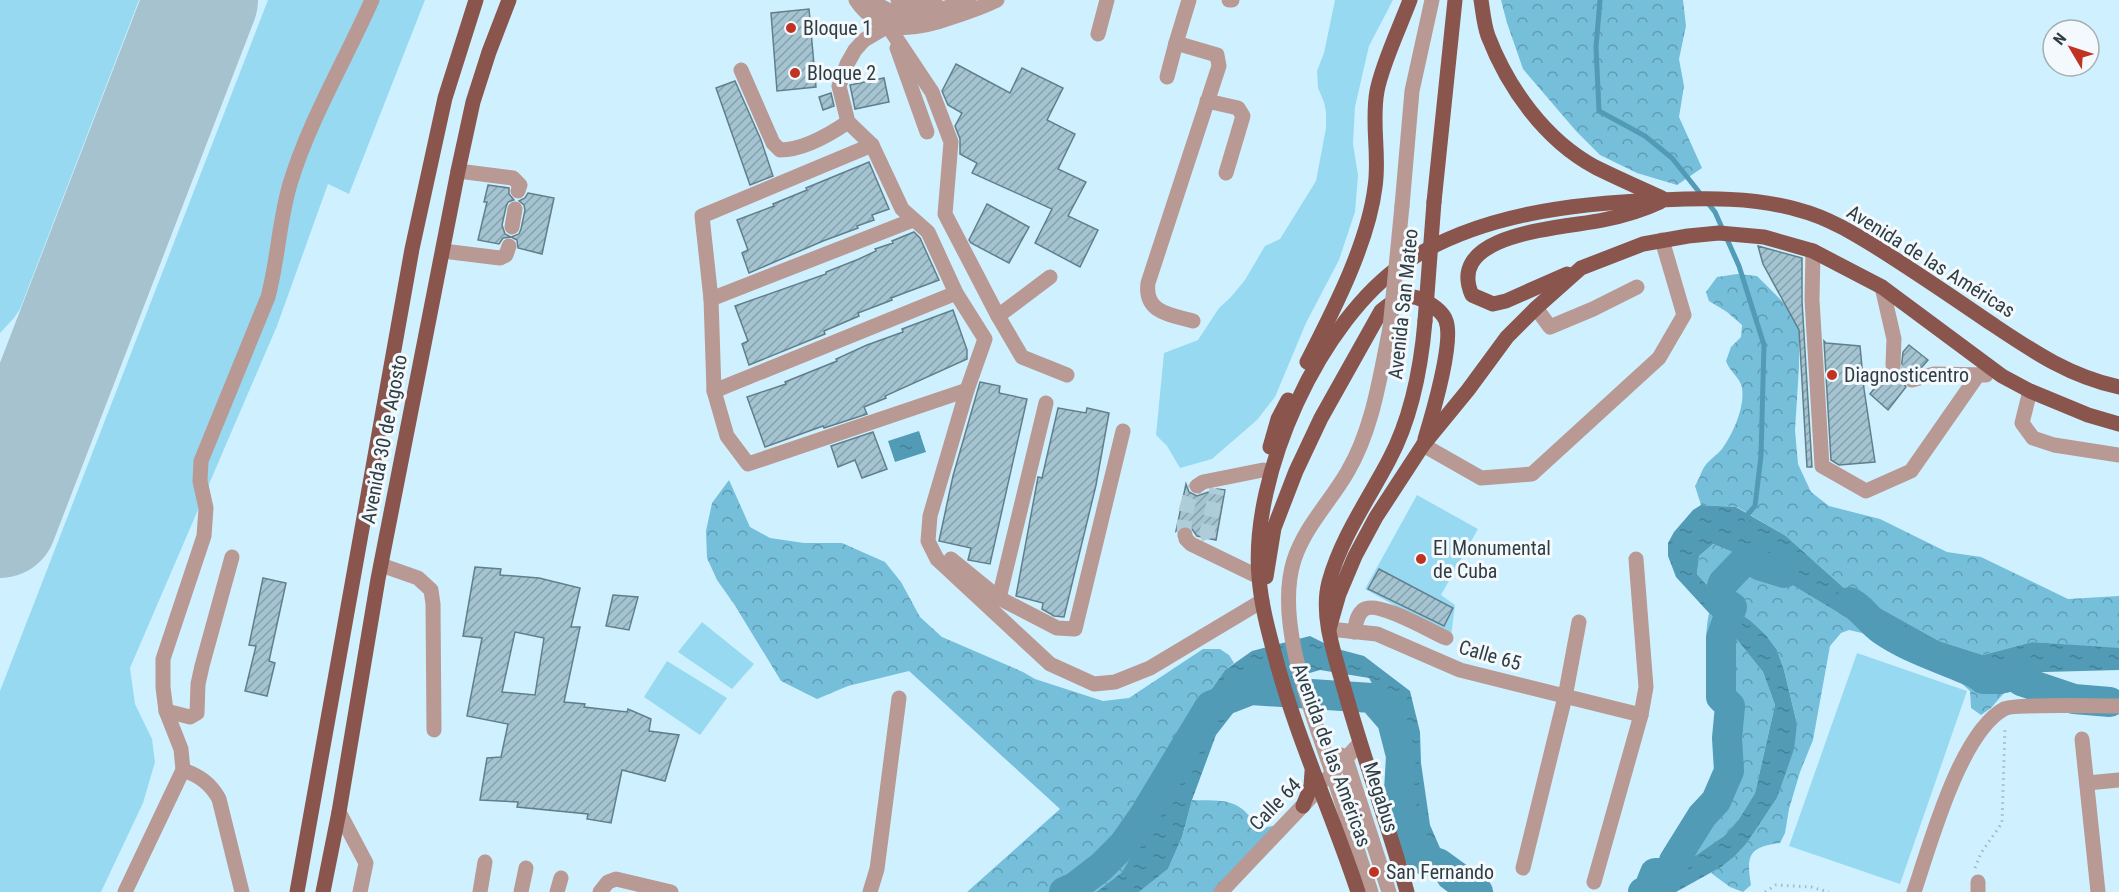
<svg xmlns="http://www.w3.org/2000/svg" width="2119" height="892" font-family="'Roboto Condensed',sans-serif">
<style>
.grass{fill:#98d9f2}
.forest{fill:url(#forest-crowns)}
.water{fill:url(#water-ripples)}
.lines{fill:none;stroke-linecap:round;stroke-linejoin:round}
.stream{stroke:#519bb6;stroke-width:5}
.river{stroke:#519bb6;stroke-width:30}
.taxiway{stroke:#a6c2ce;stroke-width:46}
.runway{stroke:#a6c2ce;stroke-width:114}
.building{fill:url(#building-hatch);stroke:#617f8b;stroke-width:1.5;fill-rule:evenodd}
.minor-tunnel{stroke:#afcdd9;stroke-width:15;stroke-dasharray:15 8;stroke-linecap:butt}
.path{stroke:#9ebac5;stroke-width:3;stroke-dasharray:1.5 4.5;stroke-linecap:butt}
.minor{stroke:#b89993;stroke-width:15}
.major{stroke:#89554c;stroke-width:15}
.minor-bridge{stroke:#b89993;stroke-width:15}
.major-bridge{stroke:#89554c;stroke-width:15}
.poi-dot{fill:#c03322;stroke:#f3f9fc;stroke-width:2}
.labels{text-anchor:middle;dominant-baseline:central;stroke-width:6;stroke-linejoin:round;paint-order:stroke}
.poi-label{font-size:20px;fill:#303d42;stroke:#f3f9fc;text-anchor:start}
.street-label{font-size:20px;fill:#303d42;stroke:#f3f9fc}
</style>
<defs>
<pattern id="forest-crowns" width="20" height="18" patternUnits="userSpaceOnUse" patternTransform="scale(1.5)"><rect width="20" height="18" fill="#75bfdb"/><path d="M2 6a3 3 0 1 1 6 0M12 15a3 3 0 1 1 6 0" fill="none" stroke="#609cb3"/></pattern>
<pattern id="water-ripples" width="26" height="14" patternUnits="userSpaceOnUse" patternTransform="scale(1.5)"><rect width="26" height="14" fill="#519bb6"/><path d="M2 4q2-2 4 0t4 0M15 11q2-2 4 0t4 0" fill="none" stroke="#448096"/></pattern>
<pattern id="building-hatch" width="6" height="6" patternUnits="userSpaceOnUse" patternTransform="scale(1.5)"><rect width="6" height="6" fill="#a4c4d2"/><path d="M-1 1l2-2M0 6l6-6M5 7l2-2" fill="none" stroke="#86a0ac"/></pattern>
</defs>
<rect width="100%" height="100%" fill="#cff1ff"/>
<g class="grass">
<polygon points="0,0 139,0 20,309 14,318 0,333"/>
<polygon points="268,0 425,0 349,194 328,184 277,326 130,668 135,704 152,739 155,762 143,803 101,892 0,892 0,691"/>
<polygon points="1335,0 1393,0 1369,46 1355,107 1353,144 1358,175 1355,212 1339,260 1306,323 1275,397 1257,420 1212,459 1180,468 1167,446 1156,435 1164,353 1198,340 1219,308 1230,298 1245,280 1265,246 1280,239 1316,181 1326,128 1326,112 1324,102 1318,88 1317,71 1324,53"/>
<polygon points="1417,495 1478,529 1441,595 1455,605 1451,637 1365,589"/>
<polygon points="702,622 754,664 732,689 678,652"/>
<polygon points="1857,653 1967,691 1900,884 1789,846"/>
<polygon points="667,661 727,698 700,735 644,697"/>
</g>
<g class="forest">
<polygon points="1501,0 1683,0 1686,26 1679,59 1684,86 1679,117 1702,168 1677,185 1637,173 1600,155 1576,131 1523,69 1507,23"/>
<path d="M1737,274L1757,276L1785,304L1799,330V367L1795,430L1798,464L1811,492L1829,506L1880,519L1947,552L1981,557L2068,599L2119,596V649L2032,642L1983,655L1939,641L1844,588L1786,536L1737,507L1701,505L1695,486C1698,481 1700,475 1703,469C1707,461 1716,456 1722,449C1733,434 1745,407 1742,388C1740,377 1729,371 1726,361L1731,347L1741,337L1742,325L1727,312L1709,301L1706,292L1717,277Z"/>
<polygon points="729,480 750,527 770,538 804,543 842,543 885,562 901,582 920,617 942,637 1023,672 1035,679 1103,701 1129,698 1203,649 1220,649 1229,655 1234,663 1225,670 1188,723 1177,760 1156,816 1121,873 1096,892 967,892 1060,809 909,671 848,686 817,699 781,681 734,604 717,580 707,558 706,531 712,503"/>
<path d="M1713,544L1747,558L1847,618L1880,629L1923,652L1979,675L2000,679L2021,674L2026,681L2024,690L2004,693L1991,708L1981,715L1971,708L1970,691L1949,672L1862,633L1849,630L1841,633L1830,646L1813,740L1800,772L1789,809L1785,833L1780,843C1749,847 1746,855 1751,885L1743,892L1730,887L1711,873L1735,856L1747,843L1777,798L1797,724L1784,670L1777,650L1766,635L1751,621L1718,598L1697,574L1699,556Z"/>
<path d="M1709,613L1738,641L1763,672L1775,705L1755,793L1739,819L1724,836L1653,886L1651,883L1658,864L1669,852L1692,833L1702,816L1720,814C1739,786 1748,750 1735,717C1731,708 1724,702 1720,694C1707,668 1703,641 1709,613Z"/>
<path d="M1192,800C1227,801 1238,797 1259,829L1286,823L1221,892H1139L1168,869L1182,837Z"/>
</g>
<g class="water">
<polygon points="919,431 926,452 895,462 888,441"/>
<polygon points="1701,505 1736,507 1786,536 1844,588 1939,641 1983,655 2032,642 2119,648 2119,670 2045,672 2021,674 2000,679 1979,675 1923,652 1880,629 1847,618 1747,558 1713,544 1699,556 1697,574 1718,598 1751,621 1766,635 1777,650 1784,670 1797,724 1794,749 1777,798 1747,843 1735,856 1721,867 1676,892 1643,892 1724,836 1739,819 1755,793 1775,705 1763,672 1738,641 1709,613 1676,577 1668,556 1668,543 1674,532 1693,510"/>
<polygon points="1310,636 1334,648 1364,656 1410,691 1420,732 1421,763 1430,825 1447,864 1461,879 1494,892 1448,892 1440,886 1415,846 1399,791 1401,756 1392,721 1369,678 1320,670 1251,690 1216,735 1192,800 1182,837 1168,869 1139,892 1096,892 1121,873 1156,816 1177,760 1188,723 1225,670 1252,651"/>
</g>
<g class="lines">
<polyline class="stream" points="1600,0 1596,47 1599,111 1645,136 1672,158 1715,212 1739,266 1764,345 1761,456 1755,506 1748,514 1747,521"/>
<g class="river">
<path d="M1850,602C1863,609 1870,622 1882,630C1905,646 1932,655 1958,666C1967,670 1977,673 1983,679H2000L2021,674V681L2074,699L2110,702"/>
<polyline points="1064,892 1075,887 1101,867 1124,844 1143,817 1210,706 1251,690 1372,698 1392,721 1401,756 1399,791 1403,817 1421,859 1438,863 1478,892"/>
<polyline points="1643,892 1653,886 1651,883 1655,873 1671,873 1674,861 1702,816 1716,801 1729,771 1727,738 1730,706 1721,697 1721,638 1732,607 1718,598 1723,583 1747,558 1761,566 1784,573"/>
</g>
<g class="taxiway">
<path d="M0,397C28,393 48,380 64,357"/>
<path d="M0,419C12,439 17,457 16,481"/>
</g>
<polyline class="runway" points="0,521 201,0"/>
</g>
<g class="building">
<polygon points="809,9 816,87 777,91 771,13"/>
<polygon points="956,64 1010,93 1022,68 1063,88 1047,120 1075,134 1058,169 1086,182 1068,216 1098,230 1080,267 1035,243 1052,209 972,173 977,163 960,154 960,139 955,126 962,113 948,105 942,91"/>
<polygon points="884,78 889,102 855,109 850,85"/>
<polygon points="735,81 761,140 773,176 750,185 716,88"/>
<polygon points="831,93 834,106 823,110 819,97"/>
<polygon points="869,162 889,209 872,215 874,220 857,226 858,228 823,241 749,273 742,253 748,250 737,220 774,206 773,204 807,190 806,188"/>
<polygon points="488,185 509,188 509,194 514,200 508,202 506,207 502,225 505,234 511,237 503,238 499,244 478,240 487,202 484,202"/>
<polygon points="528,193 554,198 542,254 518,248 517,240 511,237 519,234 521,229 525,210 524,205 519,201 525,198"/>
<polygon points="987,204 1029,227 1009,263 971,243 969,240"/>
<polygon points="914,232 920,238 939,280 891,298 892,300 858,313 859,316 824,331 825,334 749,365 742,344 748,341 735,306 826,274 826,272 859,259 876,251 875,249 893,243 892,241"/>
<polygon points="1758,246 1802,258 1802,301 1812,467 1807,467 1799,330 1763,264"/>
<polygon points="953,310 967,350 967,359 885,396 886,398 864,407 867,414 824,428 823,426 765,447 747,397 786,384 785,382 837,361 836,359 867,345 903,332 902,329"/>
<polygon points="1824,341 1826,343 1860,346 1864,389 1875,462 1839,465 1831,460"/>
<polygon points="1909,345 1928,360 1922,367 1905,374 1903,382 1906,387 1888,410 1870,394 1887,373 1893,375 1901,371 1903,352"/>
<polygon points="980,382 1000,386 999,393 1027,399 990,564 968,560 971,548 939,541 953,476"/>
<polygon points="1058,408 1086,413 1087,408 1109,413 1096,485 1064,617 1054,616 1042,609 1043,603 1016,596 1038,477 1042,478"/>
<polygon points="873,432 887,469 862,478 855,460 838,467 831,446"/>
<polygon points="1186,484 1189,492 1197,496 1217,489 1225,490 1216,540 1197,536 1192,529 1187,526 1182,526 1176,531"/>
<path d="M475,567L501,569L500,575L539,578L580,588L571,627H580L564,702L585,704L584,707L627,712L628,709L651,719L649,731L679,735L665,781L622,770L611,823L587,819L588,814L517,807L518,802L480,800L487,758L501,757L508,724L467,716L482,638L463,636ZM515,632L544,638L535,695L502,692Z"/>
<polygon points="1379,569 1453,608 1444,626 1368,589"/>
<polygon points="263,578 286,583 269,661 275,663 267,696 245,691 256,646 249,645"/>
<polygon points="613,595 638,597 629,630 606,626"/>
</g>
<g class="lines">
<g class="minor-tunnel">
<polyline points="1893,365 1901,377 1912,380"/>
<path d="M1185,535C1182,522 1188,496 1197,486"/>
<polyline points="1209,539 1207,533 1217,489"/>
</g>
<g class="path">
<polyline points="1975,868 1981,853 2002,823 2005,727"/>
<polyline points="1765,892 1776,885 1811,887 1829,892"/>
</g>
<g class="minor">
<path d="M856,0C881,37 917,30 953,17C968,12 983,7 997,0"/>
<path d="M872,0C902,26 936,12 969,0"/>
<polyline points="898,0 911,3 935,0"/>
<path d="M1189,0L1176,43L1217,55L1219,66L1148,283C1144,313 1171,315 1193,321"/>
<polyline points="1229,0 1232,0"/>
<polyline points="888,26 864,40 855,50 847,64 839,86 848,122 872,145 902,209 928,232 956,293 985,339 967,390 930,516 928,541 937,559 1050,664 1094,684 1115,682 1150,668 1262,601"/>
<polyline points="888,26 932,92 951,142 945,214 998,316 1022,357 1067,375"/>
<polyline points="1098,34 1107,0"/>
<polyline points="897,48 927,132"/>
<path d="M741,70L773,143L780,150C803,150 829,135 848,122"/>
<polyline points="1167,77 1176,43"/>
<polyline points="1207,101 1238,108 1243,116 1226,173"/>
<polyline points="872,145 702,216 711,299 714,391 727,436 748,464 967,390"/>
<polyline points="458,171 513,178 520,185 518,191"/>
<polyline points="1402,206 1412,91 1432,0"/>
<polyline points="512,227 515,209"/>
<polyline points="443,251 500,258 506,255 509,246"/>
<polyline points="1813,251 1812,300 1822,466 1866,491 1911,471 1978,375"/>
<polyline points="1882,287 1894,339 1893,365"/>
<polyline points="711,299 913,220"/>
<polyline points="1536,308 1550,327 1593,309 1637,287"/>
<polyline points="998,316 1050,277"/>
<polyline points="1912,380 1934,374 1986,375"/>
<polyline points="714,391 956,293"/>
<polyline points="2030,391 2022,423 2033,438 2054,445 2119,455"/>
<polyline points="1423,445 1481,478 1532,474 1659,358 1684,315 1662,240"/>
<polyline points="1197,486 1203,482 1263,470"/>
<polyline points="1185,535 1186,539 1191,544 1259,577"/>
<polyline points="951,559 999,598 1046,403"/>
<polyline points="381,565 418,578 431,590 433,604 434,730"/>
<polyline points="999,598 1057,628 1075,629 1123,431"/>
<polyline points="1329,629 1377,634 1460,670 1641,715"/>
<path d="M1354,632C1356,625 1356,616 1363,610C1376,599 1430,631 1446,638"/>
<polyline points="166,711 190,717 197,713 198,684 202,666 232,557"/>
<polyline points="2082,739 2098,892"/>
<polyline points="1341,755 1346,759 1389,892"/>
<path d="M183,770C200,776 211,784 219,799L242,892"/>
<polyline points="1327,779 1359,744"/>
<polyline points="2087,783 2119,780"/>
<polyline points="339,812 366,863 360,892"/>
<polyline points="1523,868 1565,697 1579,622"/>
<polyline points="1594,882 1641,715 1646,687 1636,559"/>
<polyline points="1978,882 1978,892"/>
<path d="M125,892L183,770L181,749L166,711L163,687V659L204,536L206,508L200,481L201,461L268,297C278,260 279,221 290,184C309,121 345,61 372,0"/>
<polyline points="480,892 485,862"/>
<polyline points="521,892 526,868"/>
<polyline points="557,892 561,878"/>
<polyline points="600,892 608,882 616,879 671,892"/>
<polyline points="870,892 877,869 899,698"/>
<polyline points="1221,892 1311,797"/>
<path d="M1371,892C1358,853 1346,814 1333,775C1313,714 1274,623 1294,560C1305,526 1331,501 1348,471C1373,428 1380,376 1390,328"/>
<path d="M1914,892C1930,845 1960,733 2004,709C2012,704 2102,706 2119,706"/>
</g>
<g class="major">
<path d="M1481,0C1483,12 1484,25 1488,36C1508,88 1545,140 1595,167C1617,178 1640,188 1662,198"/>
<polyline points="1434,202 1455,0"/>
<path d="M1567,274L1506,301L1493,304L1472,295C1444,232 1566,228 1603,220C1623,216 1641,211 1660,202"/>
<path d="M1307,362C1333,311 1368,244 1375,187C1380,156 1371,123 1377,91C1382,64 1400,27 1410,0"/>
<polyline points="1270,447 1278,419 1288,400"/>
<path d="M1266,577L1274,528L1296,471L1321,418L1381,311C1394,300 1406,292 1423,300C1431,304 1443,312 1446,321C1454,342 1432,416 1425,439"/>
<polyline points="1329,629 1339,594 1355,556 1376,517 1423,445 1468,390 1507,337 1536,308 1581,268 1643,244 1688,236 1719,233 1764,237 1813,251 1882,287 2002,376 2030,391 2088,415 2119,424"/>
<polyline points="1303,806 1311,786 1312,772"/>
<polyline points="297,892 412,249 445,98 476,0"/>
<polyline points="323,892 339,812 378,579 458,171 473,102 489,52 509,0"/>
<path d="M1358,892C1332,813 1296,737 1275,656C1268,630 1261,604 1259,577C1250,475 1320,319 1406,262C1479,214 1575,203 1660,200C1706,198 1755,197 1799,210C1830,218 1858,236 1884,252C1920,275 1954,298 1989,322C2031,350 2068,376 2119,387"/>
<path d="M1407,892C1388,824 1363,757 1344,688C1335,656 1320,616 1329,582C1341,538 1368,500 1389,460C1412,417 1421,368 1425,321"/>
</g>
<polyline class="minor-bridge" points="1390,328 1402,206"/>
<polyline class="major-bridge" points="1425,321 1434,202"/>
</g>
<g class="poi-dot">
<circle cx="791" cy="28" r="6"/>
<circle cx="795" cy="73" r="6"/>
<circle cx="1832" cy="375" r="6"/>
<circle cx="1421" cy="559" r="6"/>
<circle cx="1374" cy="872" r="6"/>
</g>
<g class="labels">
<g class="poi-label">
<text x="803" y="28">Bloque 1</text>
<text x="807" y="73">Bloque 2</text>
<text x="1844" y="375">Diagnosticentro</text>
<text x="1433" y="548">El Monumental<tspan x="1433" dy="23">de Cuba</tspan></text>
<text x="1386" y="872">San Fernando</text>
</g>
<g class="street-label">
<text transform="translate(1931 261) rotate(32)">Avenida de las Américas</text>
<text transform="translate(1403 304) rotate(-84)">Avenida San Mateo</text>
<text transform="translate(384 439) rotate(-79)">Avenida 30 de Agosto</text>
<text transform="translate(1490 655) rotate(16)">Calle 65</text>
<text transform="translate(1332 755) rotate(70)">Avenida de las Américas</text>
<text transform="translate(1381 797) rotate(72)">Megabus</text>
<text transform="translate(1275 804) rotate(-46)">Calle 64</text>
</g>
</g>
<g transform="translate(2071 48) rotate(309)"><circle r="28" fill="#f3f9fc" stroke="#a5aeb2" stroke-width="1.5"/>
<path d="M0-4.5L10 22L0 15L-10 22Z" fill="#c03322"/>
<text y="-9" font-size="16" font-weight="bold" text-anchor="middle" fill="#303d42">N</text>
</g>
</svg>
